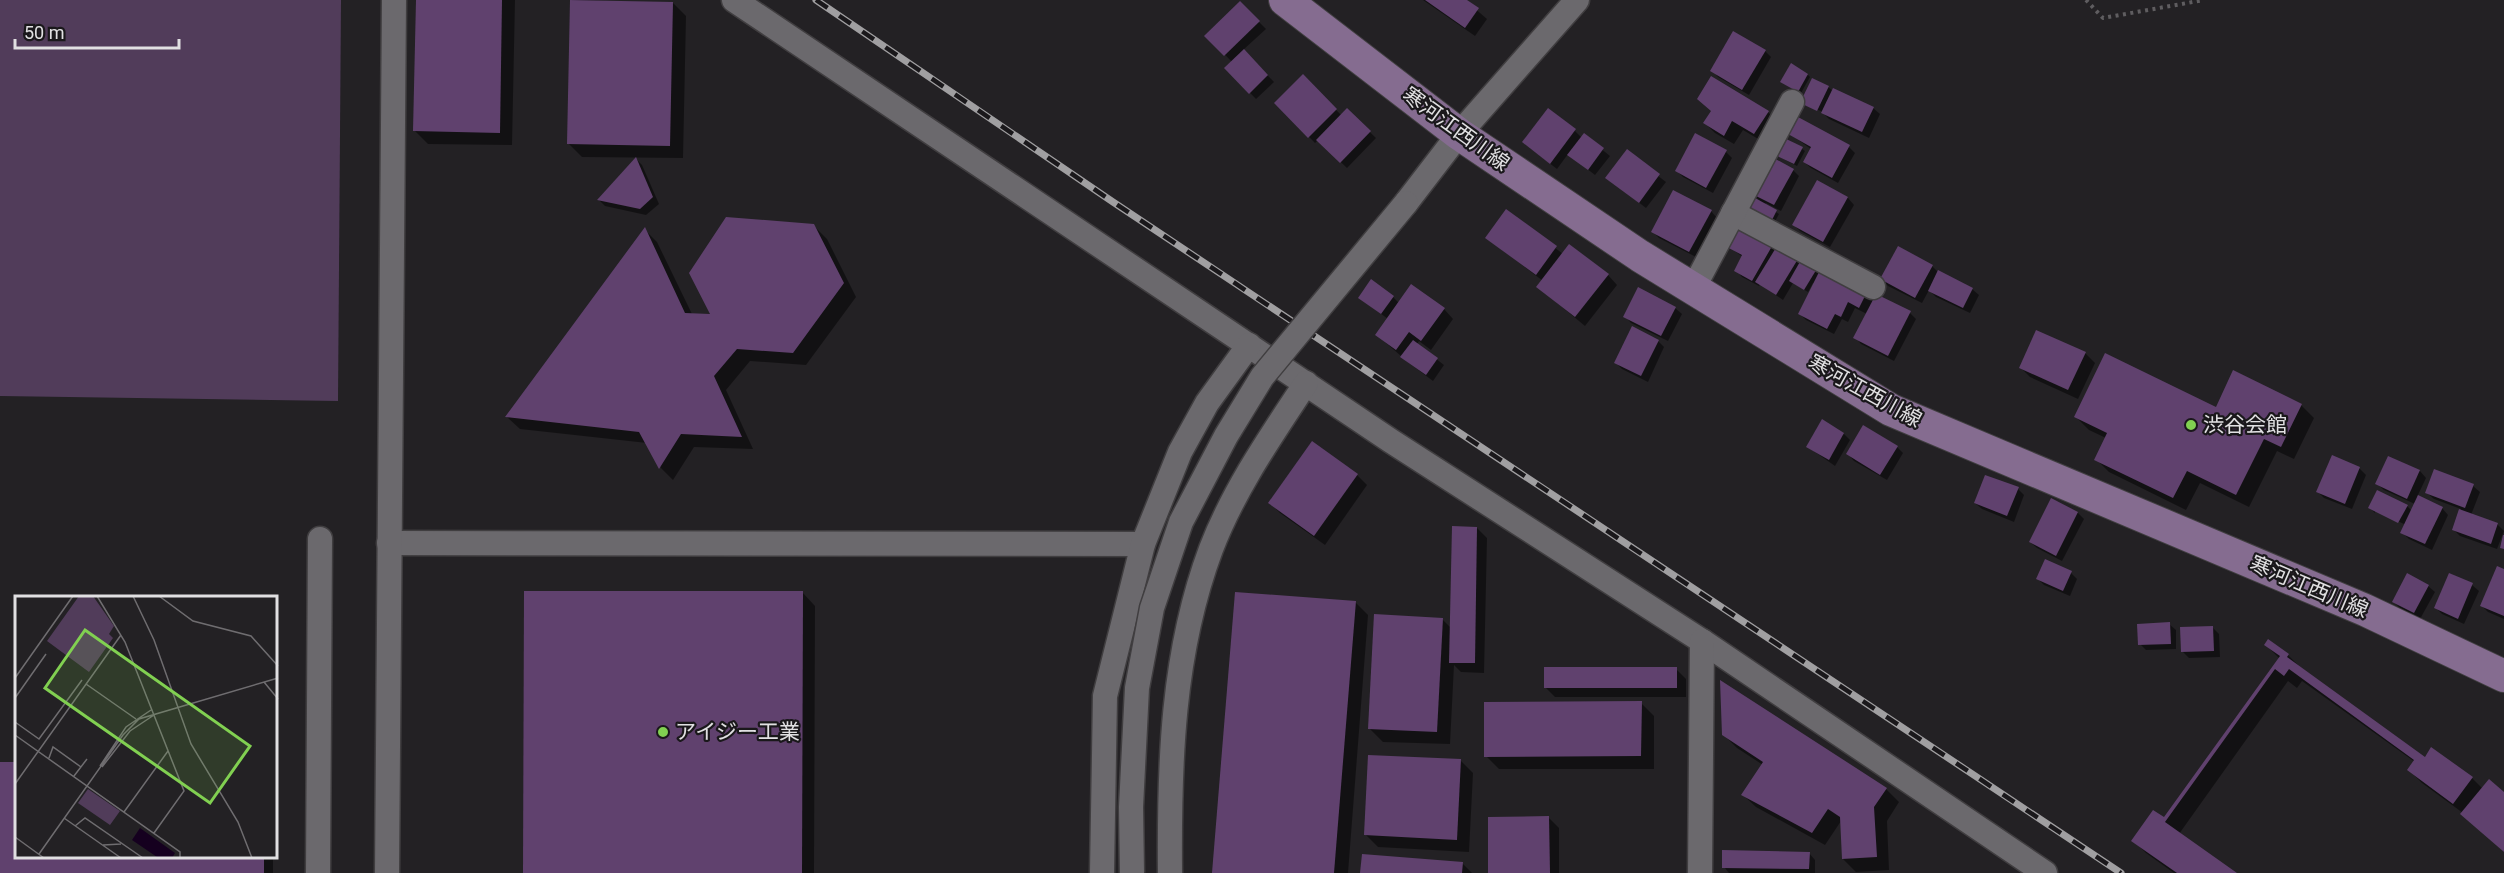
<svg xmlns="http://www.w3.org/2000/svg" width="2504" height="873" font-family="Roboto,'Noto Sans JP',sans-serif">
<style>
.green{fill:#513c5a}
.shadow{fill:#0007}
.building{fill:#60416e}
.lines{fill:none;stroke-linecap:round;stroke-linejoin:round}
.minor-casing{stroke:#403e40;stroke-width:27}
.major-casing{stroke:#403e40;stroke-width:34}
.path{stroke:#5f5d60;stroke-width:4;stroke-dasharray:3 4.5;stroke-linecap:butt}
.minor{stroke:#6b696d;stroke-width:24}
.major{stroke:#856c90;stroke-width:32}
.rail-casing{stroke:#a09fa1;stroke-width:7}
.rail{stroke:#1a181b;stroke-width:4.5;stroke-dasharray:14;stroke-linecap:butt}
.minor-bridge-casing{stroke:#403e40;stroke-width:27;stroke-linecap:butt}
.minor-bridge{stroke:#6b696d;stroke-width:24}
.poi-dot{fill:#81d051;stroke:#1a181b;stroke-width:2}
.labels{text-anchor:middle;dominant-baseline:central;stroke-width:4.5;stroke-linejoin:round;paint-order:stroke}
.street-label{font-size:21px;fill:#e1e0e2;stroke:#1a181b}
.poi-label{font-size:21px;fill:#e1e0e2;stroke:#1a181b;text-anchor:start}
.inset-road{fill:none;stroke:#6f6d70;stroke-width:1.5}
.view{fill:#81d051;fill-opacity:0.15;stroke:#81d051;stroke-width:3}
.inset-edge{fill:none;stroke:#e1e0e2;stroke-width:3}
</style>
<rect width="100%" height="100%" fill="#232124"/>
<polygon class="green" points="0,0 341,0 338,401 0,396"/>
<g class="shadow">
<polygon points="417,0 515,0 512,145 428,144 415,131"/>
<polygon points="572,0 673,3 686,16 683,158 582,157 569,144"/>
<polygon points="1423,0 1465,0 1487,19 1475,36"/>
<polygon points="1240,3 1266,29 1243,50 1274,82 1256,99 1226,68 1232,62 1207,36"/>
<polygon points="1765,51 1771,57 1749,95 1718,77 1712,70"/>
<polygon points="1808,75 1810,77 1801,93 1784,84"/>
<polygon points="1303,76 1342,116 1347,110 1376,138 1347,168 1318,140 1315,143 1276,103"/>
<polygon points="1828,87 1833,91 1873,108 1880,114 1869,138 1829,119 1821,111 1804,105"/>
<polygon points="1768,112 1778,122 1765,143 1743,130 1734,144 1715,133 1705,123"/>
<polygon points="1575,131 1582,138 1584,135 1610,156 1595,175 1568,154 1557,169 1530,148"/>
<polygon points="1790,134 1849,147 1855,153 1838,183 1811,168 1804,162 1811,149"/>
<polygon points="1802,149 1805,151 1797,166 1778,156"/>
<polygon points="1627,152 1666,182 1646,208 1607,178"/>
<polygon points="1726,152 1732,158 1713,193 1683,177 1677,171"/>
<polygon points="636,159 642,165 659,204 646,215 605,206 599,200"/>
<polygon points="1793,170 1799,176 1781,211 1766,203 1764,205 1779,214 1772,227 1763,204 1752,193"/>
<polygon points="1818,182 1848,198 1854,205 1830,247 1800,231 1794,225"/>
<polygon points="1507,211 1563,254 1608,275 1617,285 1585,326 1538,287 1543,281 1487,238"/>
<polygon points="1711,211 1717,218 1696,257 1659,238 1652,231"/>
<polygon points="1737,222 1801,264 1803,260 1866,293 1874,301 1910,313 1916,319 1894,361 1861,344 1855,337 1867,314 1855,308 1848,322 1842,319 1834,334 1806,320 1800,314 1815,284 1813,283 1808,292 1793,283 1783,300 1760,284 1759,286 1742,277 1736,270 1743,257 1725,244"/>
<polygon points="813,225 827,239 856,297 806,365 750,361 726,390 753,449 694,447 673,480 661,468 647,443 520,429 507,417 645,230 657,242 692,314 712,315"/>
<polygon points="1932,266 1939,273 1972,289 1979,295 1970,313 1936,297 1929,290 1922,303 1888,286 1882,279"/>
<polygon points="1393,297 1399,303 1444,309 1453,319 1431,350 1419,341 1417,344 1444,365 1433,381 1409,363 1377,335 1388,319 1360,298"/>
<polygon points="1675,308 1682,314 1668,341 1631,323 1625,316"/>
<polygon points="1658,341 1664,347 1648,382 1622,369 1616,363"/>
<polygon points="2085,353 2095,363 2078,399 2030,377 2020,367"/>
<polygon points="2301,405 2314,418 2294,459 2277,451 2249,507 2200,483 2186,510 2109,472 2096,459 2106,438 2089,430 2076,417"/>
<polygon points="1844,434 1850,440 1835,466 1808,447"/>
<polygon points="1897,447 1903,453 1887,480 1854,461 1848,454"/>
<polygon points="2332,457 2360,469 2366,475 2352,509 2324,498 2318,492"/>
<polygon points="2389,458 2420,471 2426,478 2417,497 2442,508 2448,515 2432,550 2409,539 2402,532 2404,528 2375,514 2404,528 2406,525 2375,510 2375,513 2370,508 2407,506 2412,511 2415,504 2384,490 2377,484"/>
<polygon points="1357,475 1367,485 1325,545 1280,513 1270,503"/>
<polygon points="2473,486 2480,492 2471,515 2497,524 2504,531 2497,549 2460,536 2454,530 2461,509 2434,499 2427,493"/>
<polygon points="2018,489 2024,495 2014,522 1982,509 1975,503"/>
<polygon points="2052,500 2078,513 2084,519 2062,561 2037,548 2030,542"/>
<polygon points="1477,528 1487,538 1484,673 1461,672 1454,665 1450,744 1383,742 1370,729 1442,619 1451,628"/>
<polygon points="2504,570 2504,619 2488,612 2481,605"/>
<polygon points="2071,573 2077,579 2070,596 2044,585 2038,579"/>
<polygon points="2472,585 2479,591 2464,624 2442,614 2436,608"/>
<polygon points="2428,586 2435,592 2420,619 2400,608 2394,602"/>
<polygon points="802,592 815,606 814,873 524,873"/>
<polygon points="1355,602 1368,615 1348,873 1214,873"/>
<polygon points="2169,624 2176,630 2176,649 2146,650 2140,644"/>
<polygon points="2213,628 2219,634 2220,657 2189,658 2182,651"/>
<polygon points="2266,645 2288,655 2301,668 2425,759 2472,778 2483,789 2504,794 2504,852 2463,813 2422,783 2409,770 2415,762 2302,681 2297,688 2288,681 2179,834 2234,873 2174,873 2146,853 2133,840 2164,819 2280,659"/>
<polygon points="1676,669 1686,679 1686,697 1555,697 1545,687"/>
<polygon points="1641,703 1654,716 1654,769 1499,769 1486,756"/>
<polygon points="1724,735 1886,789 1899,802 1887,821 1889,870 1856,872 1843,859 1841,821 1825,845 1756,807 1743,795 1763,765 1737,748"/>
<polygon points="1460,760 1473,773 1469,852 1378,847 1365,834"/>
<polygon points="0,763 16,763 16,856 273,856 273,873 0,873"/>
<polygon points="1549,818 1559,828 1559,873 1490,873"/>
<polygon points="1809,853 1815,860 1815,873 1729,873 1724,867"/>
<polygon points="1462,863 1472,873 1362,873"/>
</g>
<g class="building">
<polygon points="416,0 502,0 500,133 413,131"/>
<polygon points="570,0 673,2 670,146 567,144"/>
<polygon points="1425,0 1467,0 1479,8 1465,28"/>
<polygon points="1240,1 1260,21 1224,56 1204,36"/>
<polygon points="1733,31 1766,50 1742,90 1710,71"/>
<polygon points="1244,49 1268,75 1249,94 1224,68"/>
<polygon points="1791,63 1808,74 1798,92 1780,82"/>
<polygon points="1303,74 1337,109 1308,138 1274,103"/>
<polygon points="1711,76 1769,111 1754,134 1732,121 1724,136 1703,123 1711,111 1697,99"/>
<polygon points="1812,78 1829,86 1817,111 1800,103"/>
<polygon points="1833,88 1874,107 1862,132 1821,113"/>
<polygon points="1347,108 1371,131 1340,163 1316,140"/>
<polygon points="1548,108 1576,129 1550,164 1522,142"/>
<polygon points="1798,117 1850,145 1832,178 1803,162 1811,147 1788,134"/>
<polygon points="1584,133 1604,148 1588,170 1567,155"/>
<polygon points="1695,133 1727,150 1706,188 1675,171"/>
<polygon points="1782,137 1803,147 1794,164 1773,154"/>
<polygon points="1627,149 1660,174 1639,203 1605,178"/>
<polygon points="1770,156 1794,169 1774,205 1750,193"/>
<polygon points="636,157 653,197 640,209 597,200"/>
<polygon points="1817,180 1848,197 1823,242 1792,225"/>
<polygon points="1673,190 1712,210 1689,252 1651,232"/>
<polygon points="1755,198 1777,210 1769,226 1747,214"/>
<polygon points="1506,209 1557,246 1536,275 1485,238"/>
<polygon points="726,217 814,224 844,283 793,353 737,349 714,376 742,437 681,434 659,469 639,432 505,417 645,227 685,313 710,314 689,273"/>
<polygon points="1737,220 1775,241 1752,281 1734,271 1742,255 1723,245"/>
<polygon points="1569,244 1609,274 1575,317 1536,287"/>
<polygon points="1777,246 1798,259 1776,295 1755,282"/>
<polygon points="1898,246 1933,265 1915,298 1880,279"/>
<polygon points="1802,258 1818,267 1804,290 1789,281"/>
<polygon points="1821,268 1867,292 1859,308 1848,302 1841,317 1835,314 1827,329 1798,314"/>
<polygon points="1938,270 1973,288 1963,308 1928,291"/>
<polygon points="1371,279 1394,296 1381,314 1358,298"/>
<polygon points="1411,284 1445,308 1421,341 1409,332 1396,350 1375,335"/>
<polygon points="1638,287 1676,307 1661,336 1623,317"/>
<polygon points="1876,294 1911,311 1888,356 1853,338"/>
<polygon points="1632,326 1659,340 1641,376 1614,363"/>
<polygon points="2036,330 2086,352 2068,390 2019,368"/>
<polygon points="1413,340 1438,358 1426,375 1400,357"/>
<polygon points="2105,353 2216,407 2233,370 2302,404 2281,447 2264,439 2236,495 2187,471 2173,498 2094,460 2107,433 2074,417"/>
<polygon points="1822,419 1844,433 1829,460 1806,447"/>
<polygon points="1863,425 1898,446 1880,475 1846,454"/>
<polygon points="1312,441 1358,474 1314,536 1268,503"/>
<polygon points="2332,455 2360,467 2345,504 2316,492"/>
<polygon points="2388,456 2420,470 2407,499 2375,484"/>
<polygon points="2434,469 2474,484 2465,508 2425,493"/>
<polygon points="1985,475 2019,487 2007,516 1974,503"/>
<polygon points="2377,490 2408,505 2398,523 2368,508"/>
<polygon points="2418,495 2443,507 2425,544 2400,533"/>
<polygon points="2051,498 2078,512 2056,556 2029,542"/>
<polygon points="2459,509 2498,523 2491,544 2452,530"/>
<polygon points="1452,526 1477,527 1475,663 1449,663"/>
<polygon points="2503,535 2504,535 2504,549 2500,548"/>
<polygon points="2045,559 2072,571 2063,591 2036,579"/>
<polygon points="2497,566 2504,569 2504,616 2480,606"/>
<polygon points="2407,573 2429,585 2414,613 2392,602"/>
<polygon points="2449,573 2473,583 2458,619 2434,608"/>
<polygon points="524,591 803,591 802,873 523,873"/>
<polygon points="1235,592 1356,601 1334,873 1212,873"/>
<polygon points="1374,614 1443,618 1437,732 1368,729"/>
<polygon points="2170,622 2171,644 2138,645 2137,624"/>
<polygon points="2213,626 2214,651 2181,652 2180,627"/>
<polygon points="2268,639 2289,654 2287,657 2425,757 2431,747 2473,777 2453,804 2407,770 2414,760 2289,669 2284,676 2275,669 2165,822 2237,873 2177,873 2131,841 2153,810 2164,817 2280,656 2264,645"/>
<rect x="1544" y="667" width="133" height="21"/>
<polygon points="1720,680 1887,788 1874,807 1877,857 1842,859 1840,817 1828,809 1812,833 1741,795 1763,762 1722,735"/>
<polygon points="1642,701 1641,756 1484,757 1484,702"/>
<polygon points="1368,755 1461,759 1457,840 1364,835"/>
<polygon points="0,762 16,762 16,856 264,856 264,873 0,873"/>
<polygon points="2489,779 2504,792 2504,852 2460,814"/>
<polygon points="1549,816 1550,873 1488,873 1488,817"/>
<polygon points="1722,850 1810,852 1809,869 1722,868"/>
<polygon points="1362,854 1463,862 1462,873 1360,873"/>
</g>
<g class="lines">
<g class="minor-casing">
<g id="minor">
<polyline points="734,0 1391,441 1702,641 2045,873"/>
<polyline points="1406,203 1459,134 1577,0"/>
<polyline points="1733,213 1873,287"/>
<polyline points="1693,289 1792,102"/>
<polyline points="389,543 1143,544"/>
<polyline points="318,873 320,539"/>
<polyline points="387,873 394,0"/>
<polyline points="1102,873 1105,696 1143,544 1180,452 1207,403 1249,345"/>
<path d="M1170,873C1169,764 1172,653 1211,549C1234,489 1271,436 1306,383"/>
<polyline points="1700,873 1702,641"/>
</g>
</g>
<g class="major-casing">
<polyline id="major" points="1285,0 1459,134 1640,256 1891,410 2365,610 2504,676"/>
</g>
<polyline class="path" points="2086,0 2103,18 2204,0"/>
<use href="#minor" class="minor"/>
<use href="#major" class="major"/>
<g class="rail-casing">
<polyline id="rail" points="816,0 1113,202 2121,873"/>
</g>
<use href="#rail" class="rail"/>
<g class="minor-bridge-casing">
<polyline id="minor-bridge" points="1132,873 1131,807 1137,688 1152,608 1181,522 1226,436 1262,377 1406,203"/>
</g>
<use href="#minor-bridge" class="minor-bridge"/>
</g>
<g class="poi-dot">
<circle cx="2191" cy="425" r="6"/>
<circle cx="663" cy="732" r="6"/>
</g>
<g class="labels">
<g class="street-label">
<text transform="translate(1456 129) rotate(36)">寒河江西川線</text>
<text transform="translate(1865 391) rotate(29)">寒河江西川線</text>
<text transform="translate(2309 587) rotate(23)">寒河江西川線</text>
</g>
<g class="poi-label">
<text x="2203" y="425">渋谷会館</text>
<text x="675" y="732">アイジー工業</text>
</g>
</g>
<g transform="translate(15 596)">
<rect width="262" height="262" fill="#232124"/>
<path d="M64,0H78L99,30L94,38L98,42L74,76L32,45ZM73,193L105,215L95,229L63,207Z" fill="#513c5a"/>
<path d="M125,232L160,257L157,262L142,261L117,244Z" fill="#15001f"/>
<path class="inset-road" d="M82,0L110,46L169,195L139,237M118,0L139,44L176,148L223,226L237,262M144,0L178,25L236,40L263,70M0,82L58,0M249,86L263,103M71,88L121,123M0,102L31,58M0,126L24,143L67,84M0,139L165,256V262M34,162L38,151L66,171M85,170L111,131L136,114M87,171L115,135L139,119M59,180L72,163M0,188L106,39M109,216L153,155M49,222L106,262M60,230L70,222L128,262M0,241L29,262M88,249L106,248M24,258L108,139L124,123L263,82"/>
<path class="view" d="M70,34L235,150L195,207L30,92Z"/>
<rect width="262" height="262" class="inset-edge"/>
</g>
<path d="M15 39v9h164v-9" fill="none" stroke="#e1e0e2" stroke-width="3"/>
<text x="24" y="39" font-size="18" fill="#e1e0e2" stroke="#1a181b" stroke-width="4.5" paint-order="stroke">50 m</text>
</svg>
